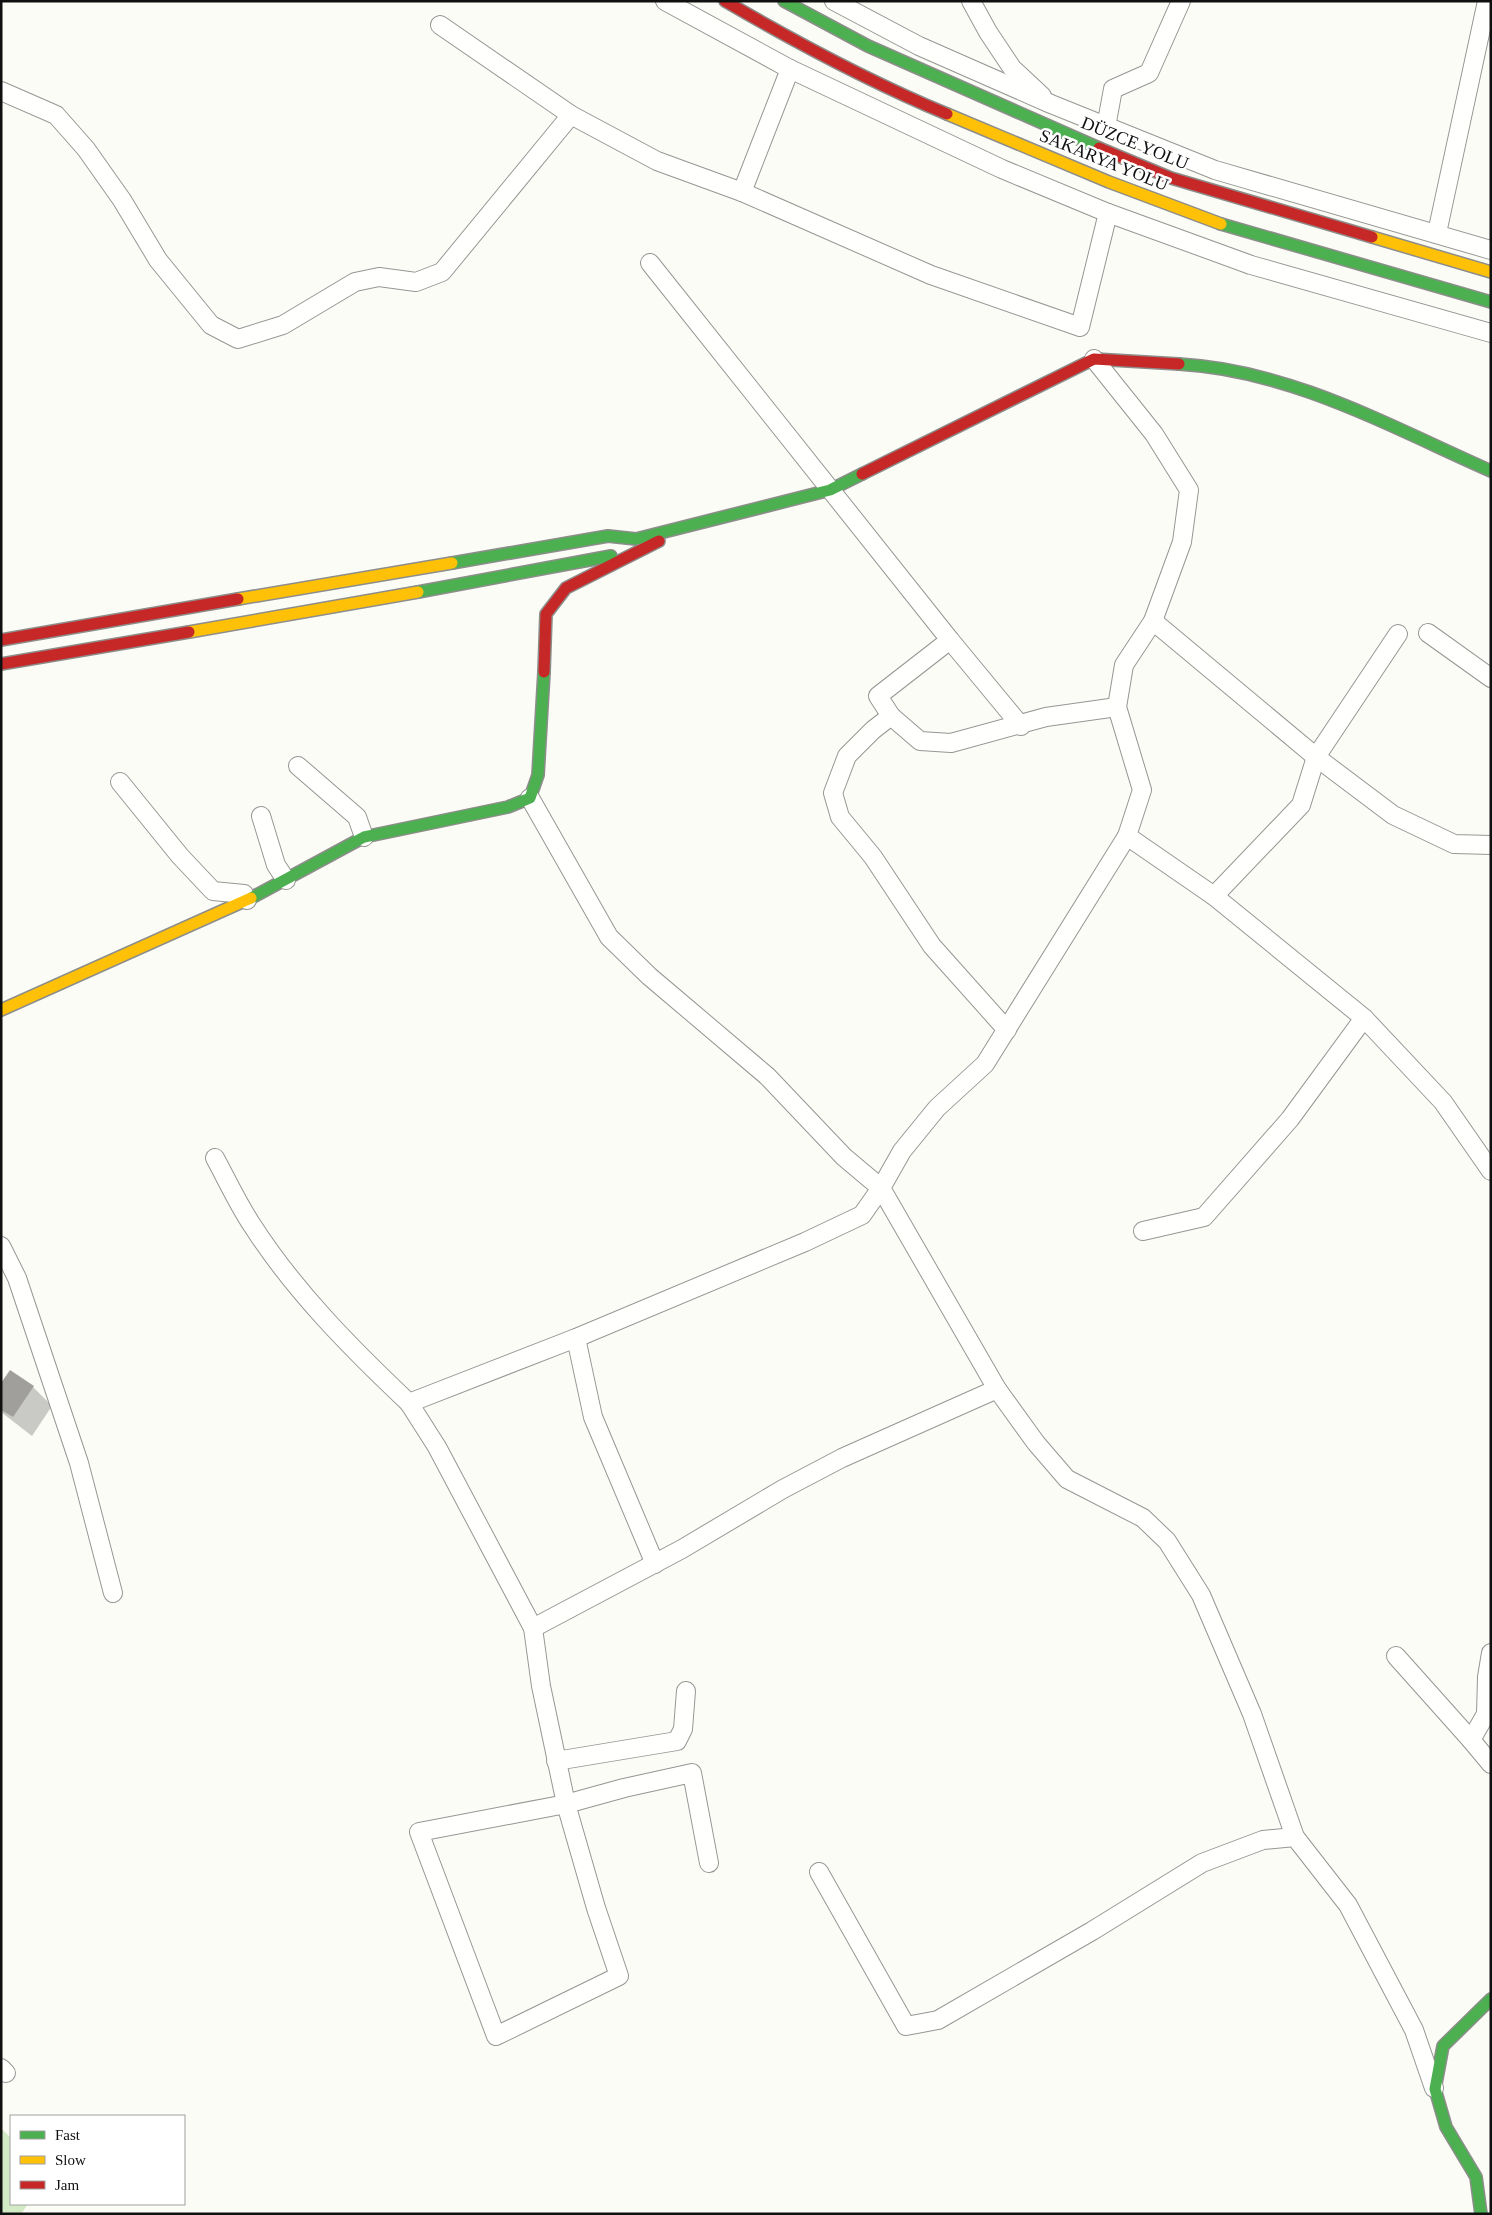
<svg xmlns="http://www.w3.org/2000/svg" width="1492" height="2215" font-family="'Times New Roman',serif">
<style>
.forest{fill:#d2ebc4}
.shadow{fill:#0003}
.building{fill:#a09f9c}
.lines{fill:none;stroke-linecap:round;stroke-linejoin:round}
.street-casing{stroke:#969694;stroke-width:20}
.fast-casing{stroke:#8d8d8b;stroke-width:14}
.slow-casing{stroke:#8d8d8b;stroke-width:14}
.jam-casing{stroke:#8d8d8b;stroke-width:14}
.street{stroke:#fffffe;stroke-width:18}
.fast{stroke:#4caf50;stroke-width:11}
.slow{stroke:#ffc107;stroke-width:11}
.jam{stroke:#c62828;stroke-width:11}
.labels{text-anchor:middle;dominant-baseline:central;stroke-width:5;stroke-linejoin:round;paint-order:stroke}
.street-label{font-size:18px;fill:#101010;stroke:#fff}
</style>
<rect width="100%" height="100%" fill="#fcfcf7"/>
<polygon class="forest" points="1,2128 11,2138 11,2204 28,2204 21,2214 1,2214"/>
<polygon class="shadow" points="1,1385 33,1387 52,1406 32,1436 1,1412"/>
<polygon class="building" points="10,1370 34,1386 13,1417 1,1410 1,1383"/>
<g class="lines">
<g class="street-casing">
<g id="street">
<polyline points="665,1 790,69 1002,169 1108,213 1251,265 1491,333"/>
<polyline points="834,1 919,46 1051,104 1215,170 1491,250"/>
<polyline points="971,1 988,32 1012,68 1042,96"/>
<polyline points="440,25 571,115 657,161 742,192 931,275 1080,327 1108,213"/>
<polyline points="1,91 56,115 86,149 122,200 158,260 211,325 238,339 283,325 355,282 379,277 416,282 442,272 571,115"/>
<polyline points="1106,127 1113,89 1149,73 1181,1"/>
<polyline points="742,192 790,69"/>
<polyline points="1437,233 1487,1"/>
<polyline points="650,263 950,640 878,696 891,716 920,741 951,743 1046,717 1117,707"/>
<polyline points="1094,359 1154,434 1189,490 1182,542 1153,621 1124,665 1117,707 1142,790 1127,836 985,1064 937,1108 902,1151 881,1188 997,1389 1036,1443 1067,1479 1143,1518 1167,1541 1201,1595 1252,1714 1295,1837 1348,1905 1414,2030 1434,2088"/>
<polyline points="1153,621 1316,757 1393,815 1454,844 1491,845"/>
<polyline points="1428,633 1491,678"/>
<polyline points="950,640 1021,726"/>
<polyline points="891,716 873,730 847,756 833,793 840,817 873,857 932,946 1007,1030"/>
<polyline points="298,766 357,817 364,837"/>
<polyline points="120,782 180,856 213,891 244,894 247,900"/>
<polyline points="261,816 276,865 286,880"/>
<polyline points="1127,836 1214,896 1364,1018"/>
<polyline points="1214,896 1301,805 1316,757 1398,634"/>
<path d="M215,1158C227,1180 238,1204 252,1225C295,1292 352,1349 409,1403L576,1338L805,1242L862,1215L881,1188L844,1157L767,1076L649,976L609,937L530,798"/>
<polyline points="1143,1231 1204,1217 1290,1119 1364,1018 1443,1102 1491,1171"/>
<polyline points="1,1246 17,1278 79,1463 113,1593"/>
<polyline points="576,1338 593,1417 655,1564"/>
<polyline points="409,1403 437,1447 533,1628 541,1686 566,1804 596,1908 619,1976 496,2036 419,1832 566,1804 624,1788 692,1773 709,1863"/>
<polyline points="533,1628 682,1549 783,1489 842,1458 997,1389"/>
<polyline points="1491,1653 1487,1677 1486,1714 1471,1740 1491,1764"/>
<polyline points="1396,1656 1471,1740"/>
<polyline points="556,1761 677,1741 683,1729 686,1691"/>
<polyline points="819,1872 906,2026 938,2020 1092,1931 1202,1863 1263,1840 1295,1837"/>
<polyline points="1,2068 6,2073"/>
</g>
</g>
<g class="fast-casing">
<g id="fast">
<polyline points="784,1 868,46 1099,148"/>
<polyline points="1221,224 1491,302"/>
<path d="M1179,364C1290,370 1391,427 1491,471"/>
<polyline points="452,563 608,536 636,539 830,490 862,474"/>
<polyline points="418,592 611,556"/>
<polyline points="251,898 364,837 508,807 530,798 538,775 544,672"/>
<polyline points="1481,2214 1476,2177 1446,2127 1435,2089 1443,2046 1491,1999"/>
</g>
</g>
<g class="slow-casing">
<g id="slow">
<polyline points="947,114 1109,182 1221,224"/>
<polyline points="1372,237 1491,272"/>
<polyline points="238,599 452,563"/>
<polyline points="189,632 418,592"/>
<polyline points="1,1010 251,898"/>
</g>
</g>
<g class="jam-casing">
<g id="jam">
<path d="M725,1C797,43 870,82 947,114"/>
<polyline points="1099,148 1171,178 1372,237"/>
<polyline points="862,474 1094,359 1179,364"/>
<polyline points="1,640 238,599"/>
<polyline points="1,664 189,632"/>
<polyline points="544,672 546,614 566,588 659,541"/>
</g>
</g>
<use href="#street" class="street"/>
<use href="#fast" class="fast"/>
<use href="#slow" class="slow"/>
<use href="#jam" class="jam"/>
</g>
<g class="labels">
<g class="street-label">
<text transform="translate(1135 143) rotate(22)">DÜZCE YOLU</text>
<text transform="translate(1104 160) rotate(22)">SAKARYA YOLU</text>
</g>
</g>
<rect width="1492" height="2215" fill="none" stroke="#101010" stroke-width="5"/>
<rect x="10" y="2115" width="175" height="90" fill="#ffffff" stroke="#9f9f9f"/>
<rect x="20" y="2131" width="25" height="8" fill="#4caf50" stroke="#9f9f9f"/>
<text x="55" y="2140" font-size="15" fill="#101010">Fast</text>
<rect x="20" y="2156" width="25" height="8" fill="#ffc107" stroke="#9f9f9f"/>
<text x="55" y="2165" font-size="15" fill="#101010">Slow</text>
<rect x="20" y="2181" width="25" height="8" fill="#c62828" stroke="#9f9f9f"/>
<text x="55" y="2190" font-size="15" fill="#101010">Jam</text>
</svg>
